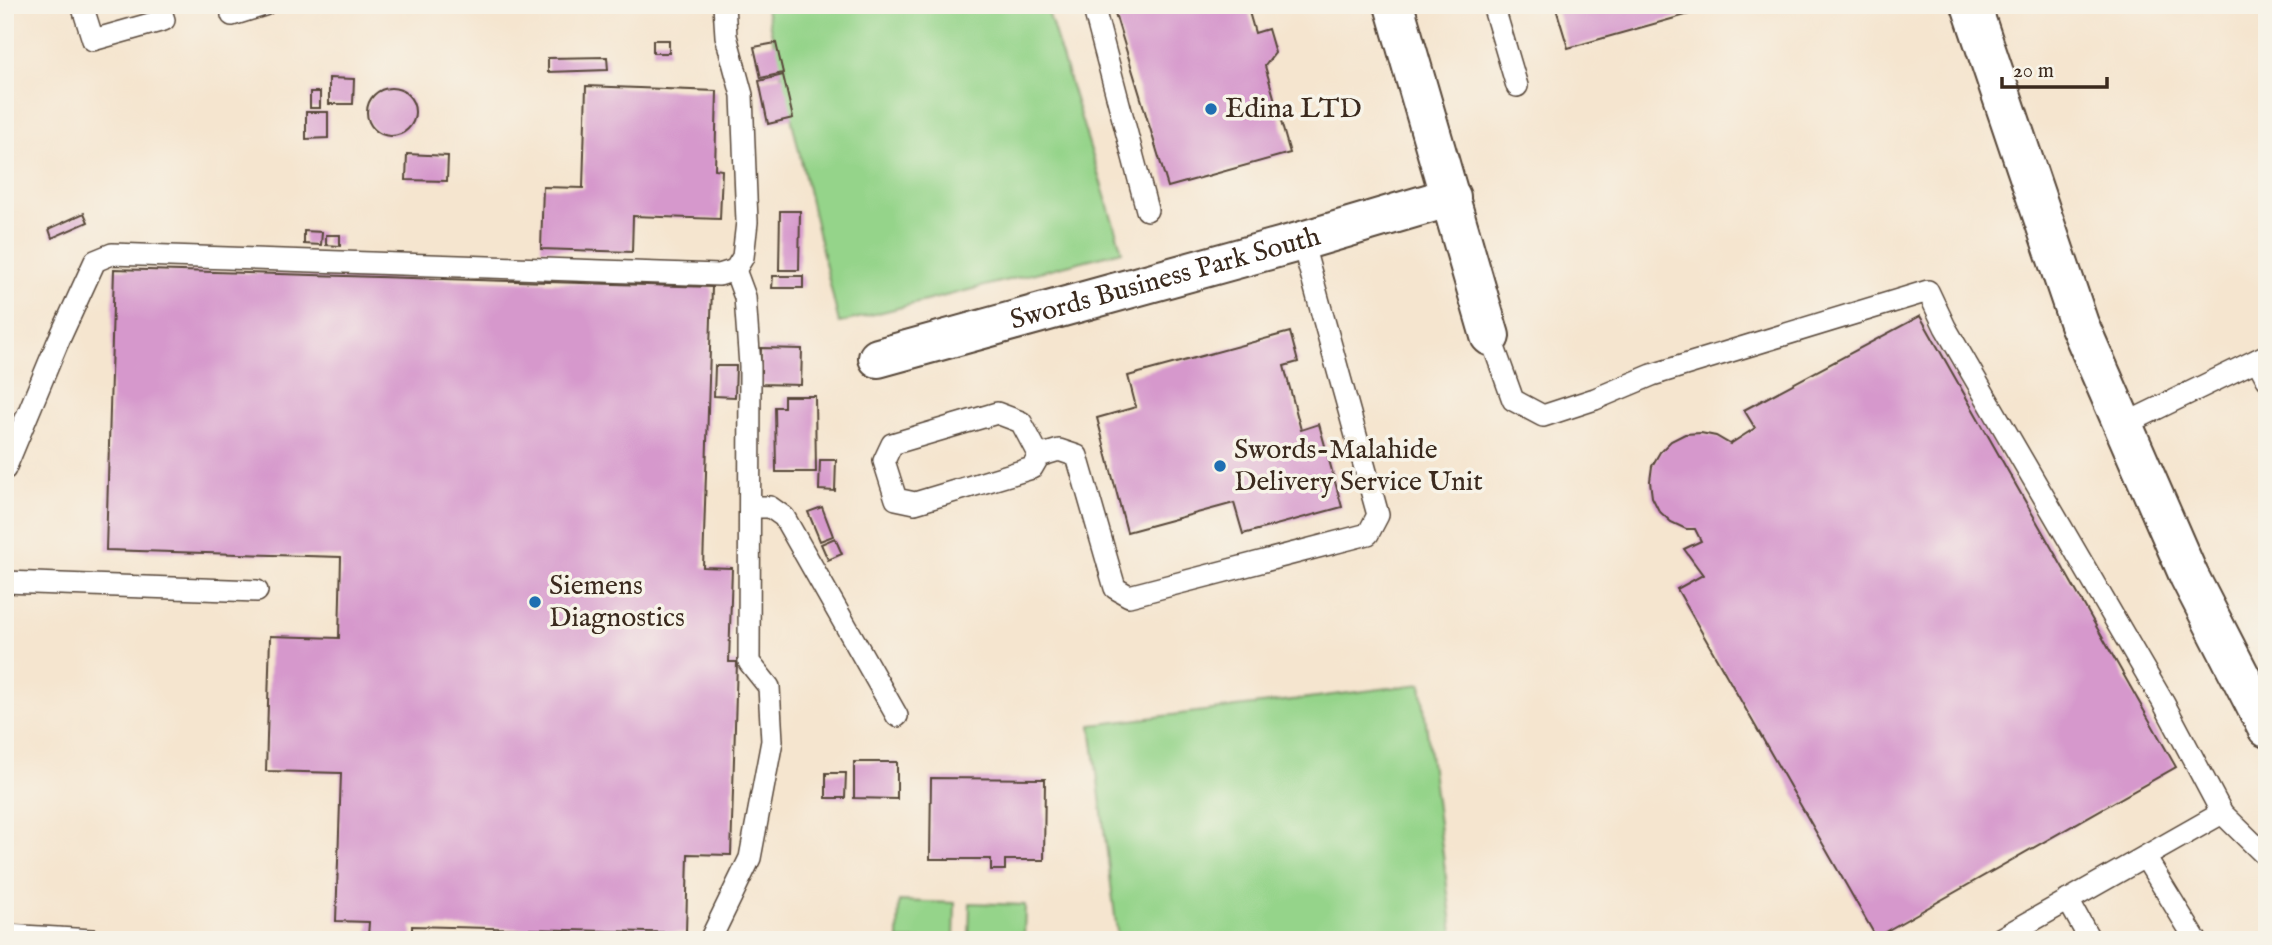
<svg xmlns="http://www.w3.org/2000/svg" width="2272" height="945" font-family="'IM FELL English',serif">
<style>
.green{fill:#95d48a;stroke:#687f54;stroke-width:2}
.building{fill:#d698cc}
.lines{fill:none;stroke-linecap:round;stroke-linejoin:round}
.lane-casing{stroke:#574639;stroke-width:24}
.street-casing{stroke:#574639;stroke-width:42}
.lane{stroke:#fff;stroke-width:21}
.street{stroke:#fff;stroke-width:38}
.poi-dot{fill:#1f6fb2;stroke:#f7f3e8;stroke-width:2.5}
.labels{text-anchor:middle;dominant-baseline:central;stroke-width:7;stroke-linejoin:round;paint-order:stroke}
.poi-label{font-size:28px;fill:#3b2a1e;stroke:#f7f3e8;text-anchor:start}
.street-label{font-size:28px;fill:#3b2a1e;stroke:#f7f3e8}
</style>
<rect width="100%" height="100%" fill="#f7f3e8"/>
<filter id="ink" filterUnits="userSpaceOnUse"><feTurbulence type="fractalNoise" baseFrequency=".0143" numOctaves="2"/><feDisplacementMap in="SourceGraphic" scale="14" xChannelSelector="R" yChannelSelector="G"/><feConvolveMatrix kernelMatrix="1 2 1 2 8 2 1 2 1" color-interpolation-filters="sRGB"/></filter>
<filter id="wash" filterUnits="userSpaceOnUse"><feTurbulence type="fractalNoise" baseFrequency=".00686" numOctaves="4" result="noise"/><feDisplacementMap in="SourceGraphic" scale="28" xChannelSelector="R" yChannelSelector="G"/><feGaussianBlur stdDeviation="1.57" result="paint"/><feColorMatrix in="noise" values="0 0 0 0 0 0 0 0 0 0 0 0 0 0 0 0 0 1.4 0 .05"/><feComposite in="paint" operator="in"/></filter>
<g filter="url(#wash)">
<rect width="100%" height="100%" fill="#f5e5cf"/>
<g class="green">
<polygon points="765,5 1046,5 1122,251 839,323"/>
<polygon points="1421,684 1454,940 1118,940 1091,725"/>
<polygon points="899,901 955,903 954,940 898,940"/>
<polygon points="970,903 1025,905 1024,940 969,940"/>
</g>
<g id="blocks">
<g class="building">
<polygon points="1130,5 1247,5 1255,33 1268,29 1275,53 1265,66 1290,153 1168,187 1114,10"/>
<polygon points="1555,5 1718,5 1718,6 1568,48"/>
<rect x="653" y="40" width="16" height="13"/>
<polygon points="776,43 783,73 761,78 754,47"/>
<polygon points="607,57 608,70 548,72 548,58"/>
<polygon points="783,75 793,118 768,124 759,81"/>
<polygon points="329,78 354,79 353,104 329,104"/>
<polygon points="586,86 717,91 715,169 722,170 720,219 633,216 632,252 541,249 543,187 583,188"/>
<circle cx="391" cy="112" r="24"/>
<rect x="310" y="92" width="10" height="16"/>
<polygon points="306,112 328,112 328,138 306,139"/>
<polygon points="407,154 448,156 447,181 406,180"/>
<polygon points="780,211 800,211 799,270 779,270"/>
<polygon points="84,213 88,222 52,238 49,229"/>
<polygon points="304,231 322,232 321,245 304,244"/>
<polygon points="326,235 340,235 340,246 326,245"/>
<polygon points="114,269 712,287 703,567 732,568 729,662 737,662 731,855 688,854 686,933 412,926 412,938 368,937 369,922 336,921 341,773 266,771 270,636 339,638 341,557 106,550"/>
<polygon points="773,276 803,276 803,288 772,288"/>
<polygon points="1920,316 2176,767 1876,937 1677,589 1703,575 1684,549 1701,541 1695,529 1686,529 1671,522 1659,511 1652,497 1650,481 1652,466 1660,452 1671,441 1685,434 1701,433 1716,436 1730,444 1755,428 1744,410"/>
<polygon points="1290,332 1298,362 1284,366 1301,430 1319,424 1342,507 1243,534 1234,503 1127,532 1097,418 1136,407 1128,376"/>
<polygon points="761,348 802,349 801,385 760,384"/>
<polygon points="715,366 736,366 735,397 714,396"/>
<polygon points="784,396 815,396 816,472 776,472 775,407 784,407"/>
<polygon points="820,460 836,460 835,491 819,490"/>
<polygon points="822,507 833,536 820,541 808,512"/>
<polygon points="835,538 842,554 828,560 821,544"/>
<polygon points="854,762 897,762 897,799 854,798"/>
<polygon points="826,773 846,773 845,798 826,798"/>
<polygon points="931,778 1045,779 1044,860 1005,860 1005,870 991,870 991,859 930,859"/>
</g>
</g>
</g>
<g filter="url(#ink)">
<use href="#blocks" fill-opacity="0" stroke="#574639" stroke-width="2"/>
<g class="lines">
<g class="lane-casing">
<g id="lane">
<polyline points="82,5 93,40 164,20 159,5"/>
<polyline points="1093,5 1147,210"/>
<polyline points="1493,5 1517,86"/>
<polyline points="232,15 264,5"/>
<polyline points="1490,336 1513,400 1543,416 1595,399 1652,375 1928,291 1945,327 2163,702 2222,813 2267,857"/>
<polyline points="2257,360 2267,379"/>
<polyline points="2123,425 2267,355"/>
<polyline points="1039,456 1021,422 997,413 892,444 884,461 896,499 915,503 1032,468 1039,456 1059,450 1077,456 1115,588 1129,596 1368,534 1378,515 1302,241"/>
<polyline points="5,469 57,344 95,261 112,254 719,275 735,270 743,257 747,222 742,95 726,36 724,5"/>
<polyline points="750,507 770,507 784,517 897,716"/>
<polyline points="5,582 257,591"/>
<polyline points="2145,857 2196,940"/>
<polyline points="2068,900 2090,940"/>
<polyline points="5,935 92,940"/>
<polyline points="710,940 750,858 772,741 769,687 749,662 750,366 745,297 735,270"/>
<polyline points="1998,940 2222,813"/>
</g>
</g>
<g class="street-casing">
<g id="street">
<polyline points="1394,5 1490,336"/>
<polyline points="1971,5 2079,324 2189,576 2267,728"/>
<path id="s1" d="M878,358L1302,241L1451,197"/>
</g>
</g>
<use href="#lane" class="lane"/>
<use href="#street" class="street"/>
</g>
</g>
<g class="poi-dot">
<circle cx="1211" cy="109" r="7"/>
<circle cx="1220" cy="466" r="7"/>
<circle cx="535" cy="602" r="7"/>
</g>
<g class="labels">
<g class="poi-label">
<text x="1225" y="109">Edina LTD</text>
<text x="1234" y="450">Swords-Malahide<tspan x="1234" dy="32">Delivery Service Unit</tspan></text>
<text x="549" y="586">Siemens<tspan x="549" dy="32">Diagnostics</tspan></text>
</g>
<g class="street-label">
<text stroke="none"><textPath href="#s1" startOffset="298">Swords Business Park South</textPath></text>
</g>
</g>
<rect width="2272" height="945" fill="none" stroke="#f7f3e8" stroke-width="28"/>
<path d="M2002 77v10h105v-10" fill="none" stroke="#3b2a1e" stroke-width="3.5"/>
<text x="2013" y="77" font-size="21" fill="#3b2a1e" stroke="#f7f3e8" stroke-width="5" paint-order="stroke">20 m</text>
</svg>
